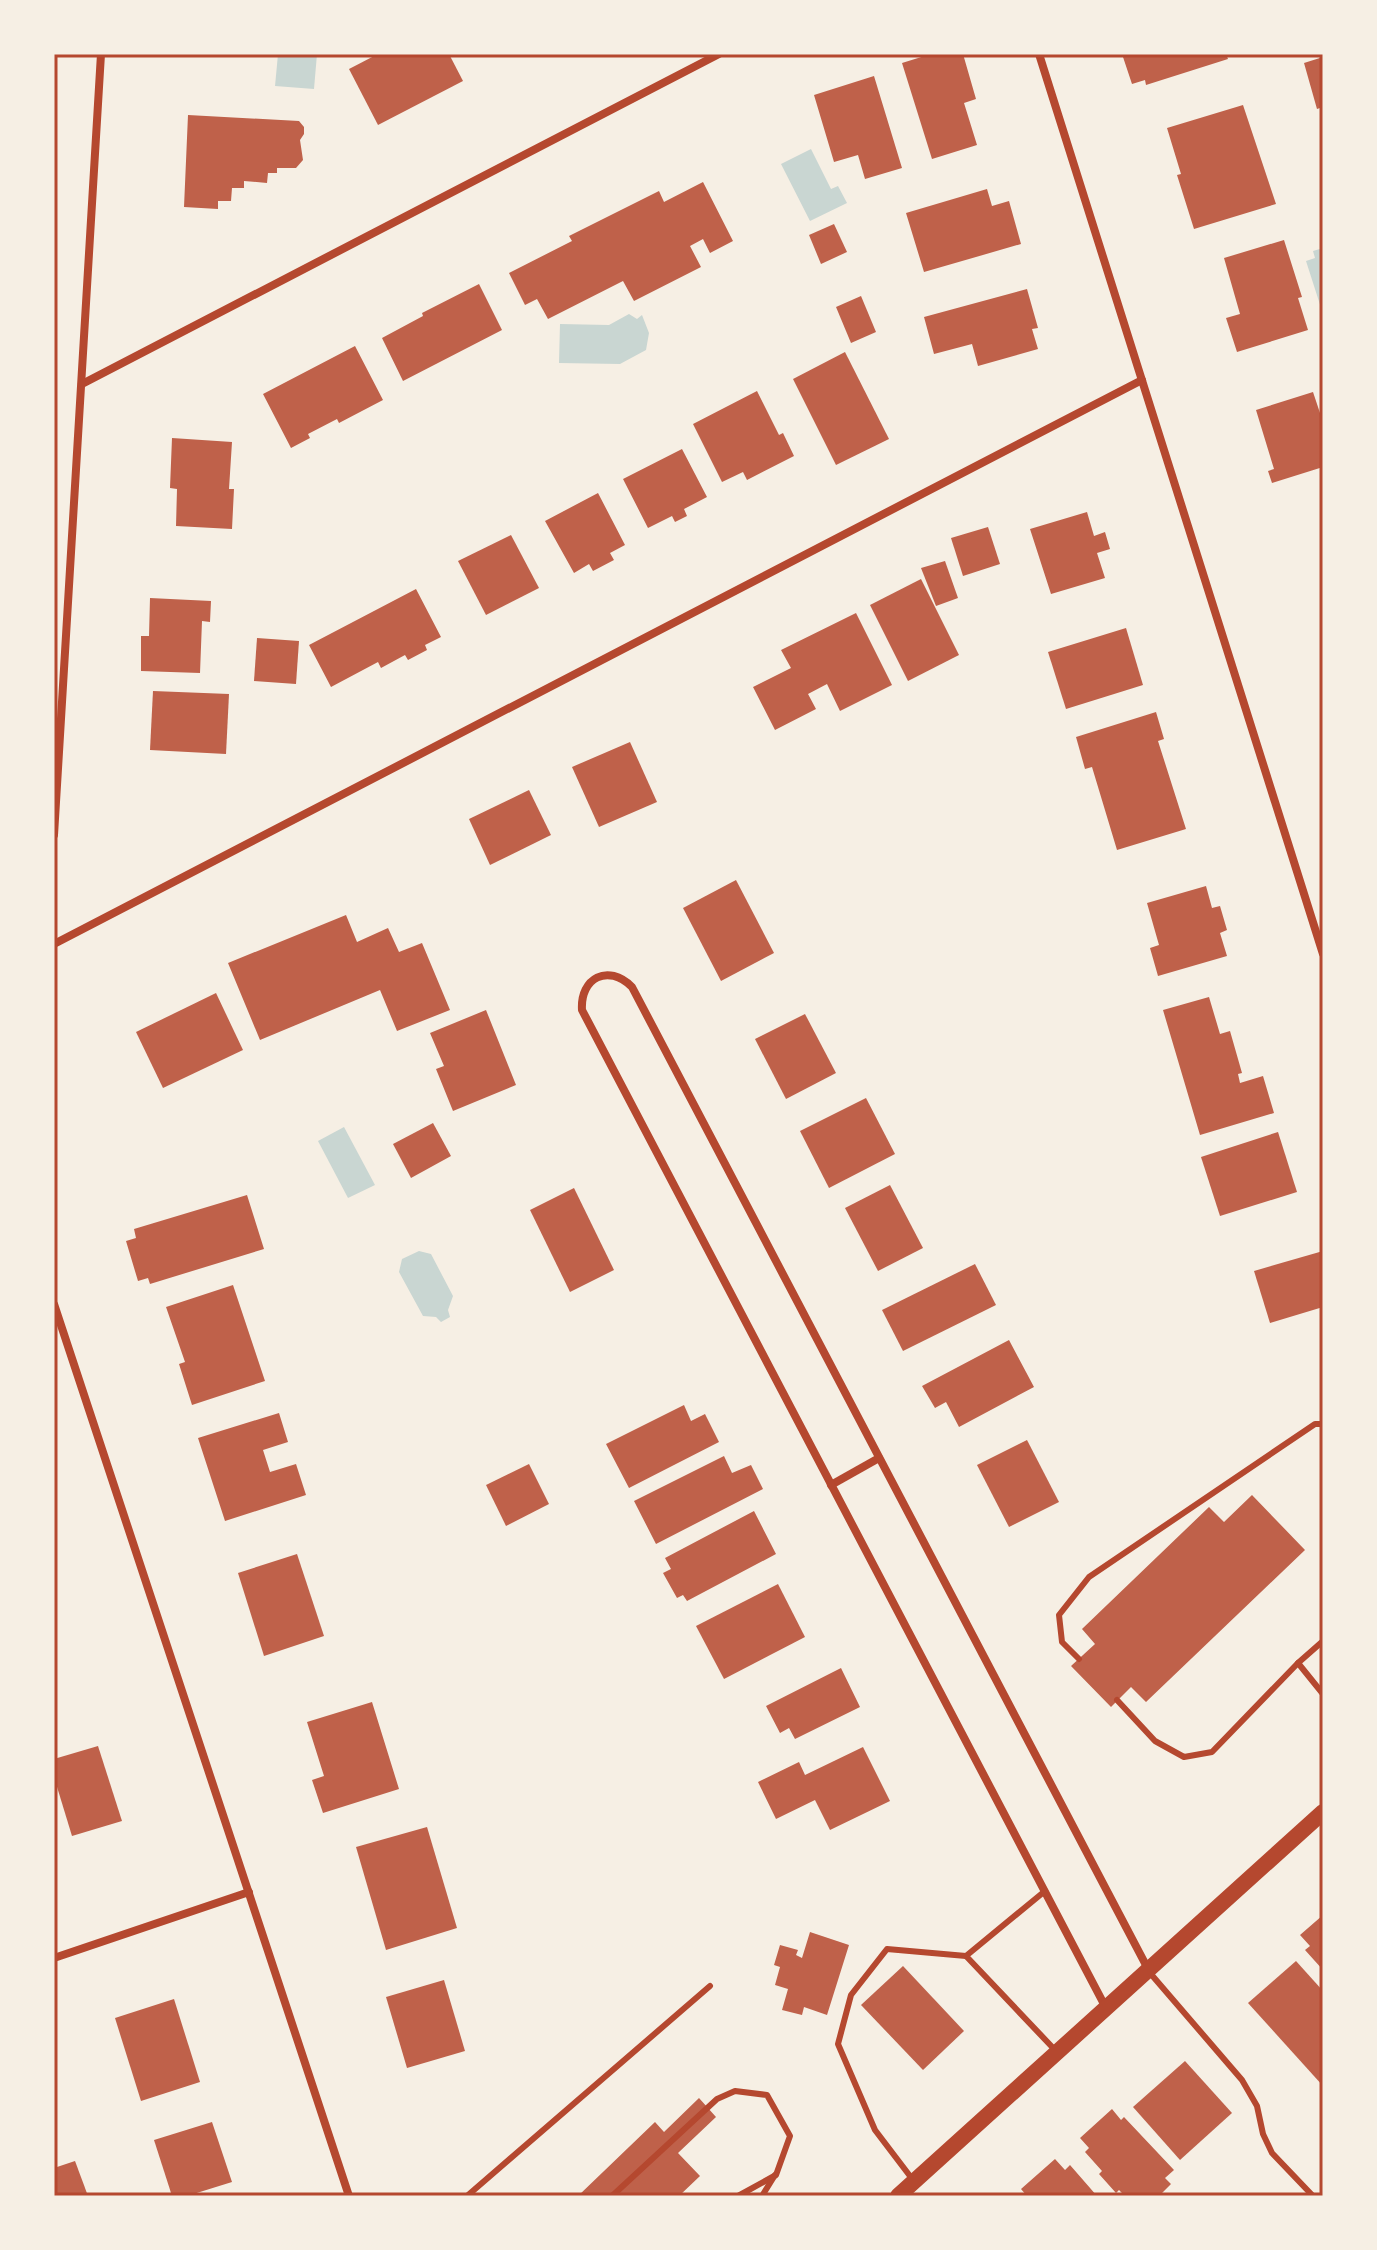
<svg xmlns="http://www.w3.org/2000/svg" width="1377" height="2250" font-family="Inter,sans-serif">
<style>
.water{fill:#c9d6d2}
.building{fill:#bf614a}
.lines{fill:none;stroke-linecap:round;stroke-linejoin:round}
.service{stroke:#b5482f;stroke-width:6}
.minor{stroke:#b5482f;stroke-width:8}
.secondary{stroke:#b5482f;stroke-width:16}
.neatline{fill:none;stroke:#b5482f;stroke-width:3}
</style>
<rect width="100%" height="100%" fill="#f6efe4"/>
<g class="water">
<polygon points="278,54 317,54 314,89 275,86"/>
<polygon points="811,149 831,189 838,186 847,203 810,221 781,164"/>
<polygon points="1323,248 1323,314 1306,261 1315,258 1313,251"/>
<polygon points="629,314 637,319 642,315 649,333 646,350 620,364 559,363 560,324 609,325"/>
<polygon points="344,1127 375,1185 348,1198 318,1141"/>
<polygon points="419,1251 431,1254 453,1296 448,1310 450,1317 441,1322 436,1317 423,1316 399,1272 402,1259"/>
</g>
<g class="building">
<polygon points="378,54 449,54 463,81 378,125 349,69"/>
<polygon points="931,54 963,54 976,99 964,103 977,145 932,159 902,63"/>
<polygon points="1122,54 1226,54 1228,59 1146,85 1145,80 1132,84"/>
<polygon points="1323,57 1323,107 1317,109 1304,63"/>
<polygon points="874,76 902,168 865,179 858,155 834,162 814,95"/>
<polygon points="1243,105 1276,204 1194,229 1177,175 1181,174 1167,128"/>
<polygon points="188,115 299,121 304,127 304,134 300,140 303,160 296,168 277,168 277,173 268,173 267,183 244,181 244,188 232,188 231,201 218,201 218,209 184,207"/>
<polygon points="703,182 733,241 710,253 703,239 690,246 701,267 634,301 623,281 548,319 537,299 525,305 509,273 572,241 569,236 659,191 664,202"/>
<polygon points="987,189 992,206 1009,201 1021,244 924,272 906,213"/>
<polygon points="834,224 847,252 821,264 809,235"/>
<polygon points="1284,240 1302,297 1298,298 1308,330 1237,352 1226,318 1240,314 1224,258"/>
<polygon points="479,284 502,330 403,381 382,338 423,316 422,313"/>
<polygon points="1027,289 1038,328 1032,329 1038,349 978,366 972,344 934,354 924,317"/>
<polygon points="861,296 876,332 851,343 836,307"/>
<polygon points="355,346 383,400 339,423 337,419 308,434 310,438 291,448 263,394"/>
<polygon points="845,352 889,439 836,465 793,379"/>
<polygon points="757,391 779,435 783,433 794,456 747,480 743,472 722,482 693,424"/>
<polygon points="1313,392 1323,422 1323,467 1272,483 1268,471 1274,469 1256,410"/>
<polygon points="172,438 232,442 229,489 234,489 232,529 176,526 177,489 170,488"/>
<polygon points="682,449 707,497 684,509 687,516 675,522 672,516 648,528 623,479"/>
<polygon points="598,493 625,545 610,553 614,560 593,571 589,564 574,573 545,521"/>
<polygon points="1087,512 1094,536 1105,532 1110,549 1097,553 1105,578 1051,594 1030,529"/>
<polygon points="988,527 1000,564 963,576 951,538"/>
<polygon points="511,535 539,588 486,615 458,561"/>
<polygon points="945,561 958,598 936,606 921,568"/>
<polygon points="921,579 959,655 908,681 870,605"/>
<polygon points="416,589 441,637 425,645 427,650 408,660 405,655 381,668 378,662 331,687 309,645"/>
<polygon points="150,598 211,601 210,622 202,621 200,673 141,671 141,636 149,636"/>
<polygon points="856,613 892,685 840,711 827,684 808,694 816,709 775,730 753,687 791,668 781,650"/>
<polygon points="1126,628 1143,685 1066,709 1048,652"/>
<polygon points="257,638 299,641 296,684 254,681"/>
<polygon points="153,691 229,694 226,754 150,750"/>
<polygon points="1156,712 1164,739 1158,741 1186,829 1117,850 1092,767 1085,769 1076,737"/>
<polygon points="630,742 657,802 599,827 572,767"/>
<polygon points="529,790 551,835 490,865 469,819"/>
<polygon points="736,880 774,953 721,981 683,908"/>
<polygon points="1206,886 1212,908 1220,906 1227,930 1220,933 1227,956 1158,976 1150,948 1159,945 1147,903"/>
<polygon points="346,915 357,942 388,928 399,952 422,943 450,1010 397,1031 380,990 260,1040 228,963"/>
<polygon points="216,993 243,1050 163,1088 136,1032"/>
<polygon points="1209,997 1220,1034 1230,1031 1242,1073 1238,1074 1240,1083 1263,1076 1274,1113 1200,1135 1163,1010"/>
<polygon points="486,1010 516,1085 453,1111 436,1069 444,1066 430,1033"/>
<polygon points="805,1014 836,1073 786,1099 755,1039"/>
<polygon points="866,1098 895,1154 829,1188 800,1131"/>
<polygon points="433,1123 451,1156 411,1178 393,1144"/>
<polygon points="1278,1132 1297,1192 1220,1216 1201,1157"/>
<polygon points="890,1185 923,1248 878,1271 845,1208"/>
<polygon points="574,1188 614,1270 570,1292 530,1210"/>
<polygon points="247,1195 264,1249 150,1284 148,1278 138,1281 126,1241 136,1238 134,1229"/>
<polygon points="1323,1251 1323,1307 1270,1323 1254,1271"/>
<polygon points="975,1264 996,1305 903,1351 882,1310"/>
<polygon points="233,1285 265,1381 192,1405 179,1364 185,1362 166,1307"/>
<polygon points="1009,1340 1034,1387 959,1427 946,1402 935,1408 922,1386"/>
<polygon points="684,1405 691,1421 705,1414 719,1442 629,1488 606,1444"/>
<polygon points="279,1413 288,1442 263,1450 270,1472 296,1464 306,1495 225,1521 198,1438"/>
<polygon points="1027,1440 1059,1502 1009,1527 977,1465"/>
<polygon points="724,1456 732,1473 751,1465 763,1489 656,1544 634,1501"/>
<polygon points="529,1464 549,1504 506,1526 486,1485"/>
<polygon points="1252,1495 1305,1550 1146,1702 1131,1687 1111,1707 1071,1666 1095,1644 1082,1629 1209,1507 1224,1522"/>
<polygon points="754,1511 776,1554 687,1601 683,1595 677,1598 663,1573 671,1569 665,1558"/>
<polygon points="297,1554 324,1636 264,1656 238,1573"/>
<polygon points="778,1584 805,1637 724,1679 696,1626"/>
<polygon points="841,1668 860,1707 795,1739 789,1728 780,1733 766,1706"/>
<polygon points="372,1702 399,1789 323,1813 312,1780 324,1776 307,1722"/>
<polygon points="98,1746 122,1821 72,1836 54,1777 54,1759"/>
<polygon points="863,1747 890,1801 830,1830 815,1800 776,1819 758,1782 799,1762 805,1775"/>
<polygon points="427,1827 457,1928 386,1950 356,1847"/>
<polygon points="1323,1915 1323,1970 1305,1950 1310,1946 1300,1935"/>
<polygon points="810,1932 849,1945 827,2015 804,2007 802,2015 782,2010 788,1989 775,1985 780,1967 774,1965 780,1945 798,1950 796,1955 802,1958"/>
<polygon points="1296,1961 1323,1991 1323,2086 1248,2003"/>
<polygon points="903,1966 964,2031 923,2070 861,2005"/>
<polygon points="444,1980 465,2051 407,2068 386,1997"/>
<polygon points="174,1999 200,2082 141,2101 115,2018"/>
<polygon points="1185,2061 1232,2113 1180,2160 1133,2107"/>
<polygon points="699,2098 716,2117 678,2153 700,2176 679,2196 578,2196 655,2122 664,2132"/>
<polygon points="1112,2109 1121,2120 1124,2117 1174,2170 1165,2178 1171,2184 1159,2196 1125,2196 1119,2190 1116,2193 1099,2174 1102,2171 1085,2152 1089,2148 1080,2138"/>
<polygon points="212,2122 232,2182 187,2196 172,2196 154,2140"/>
<polygon points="1055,2159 1065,2170 1070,2165 1097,2196 1027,2196 1021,2189"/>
<polygon points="75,2161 88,2196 57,2196 54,2186 54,2168"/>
</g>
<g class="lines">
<g class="service">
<polyline points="1323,1641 1298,1663 1323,1694"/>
<polyline points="1079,1659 1062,1642 1059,1615 1089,1577 1315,1424 1323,1424"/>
<polyline points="1117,1700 1155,1741 1184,1757 1212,1752 1298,1663"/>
<polyline points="1045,1891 966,1956 1055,2050"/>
<polyline points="1150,1973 1242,2080 1257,2106 1263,2134 1272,2153 1313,2196"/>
<polyline points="913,2180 875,2130 838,2044 851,1995 887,1949 966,1956"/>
<polyline points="467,2196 710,1986"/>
<polyline points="612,2196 717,2099 735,2091 767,2095 790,2136 776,2175 738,2196"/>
<polyline points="762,2196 775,2175"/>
</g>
<g class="minor">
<polyline points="1039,54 1323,954"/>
<polyline points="82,384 719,54"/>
<polyline points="54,835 101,54"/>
<polyline points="54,944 1142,380"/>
<polyline points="54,1304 349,2196"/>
<polyline points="831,1485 879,1458"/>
<polyline points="54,1958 249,1892"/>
<path d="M1106,2008L582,1010C580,978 608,963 632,987L1148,1969"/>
</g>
<polyline class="secondary" points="898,2196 1323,1812"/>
</g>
<rect width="1377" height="2250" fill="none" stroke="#f6efe4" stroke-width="112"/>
<rect x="56" y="56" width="1265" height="2138" class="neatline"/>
</svg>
